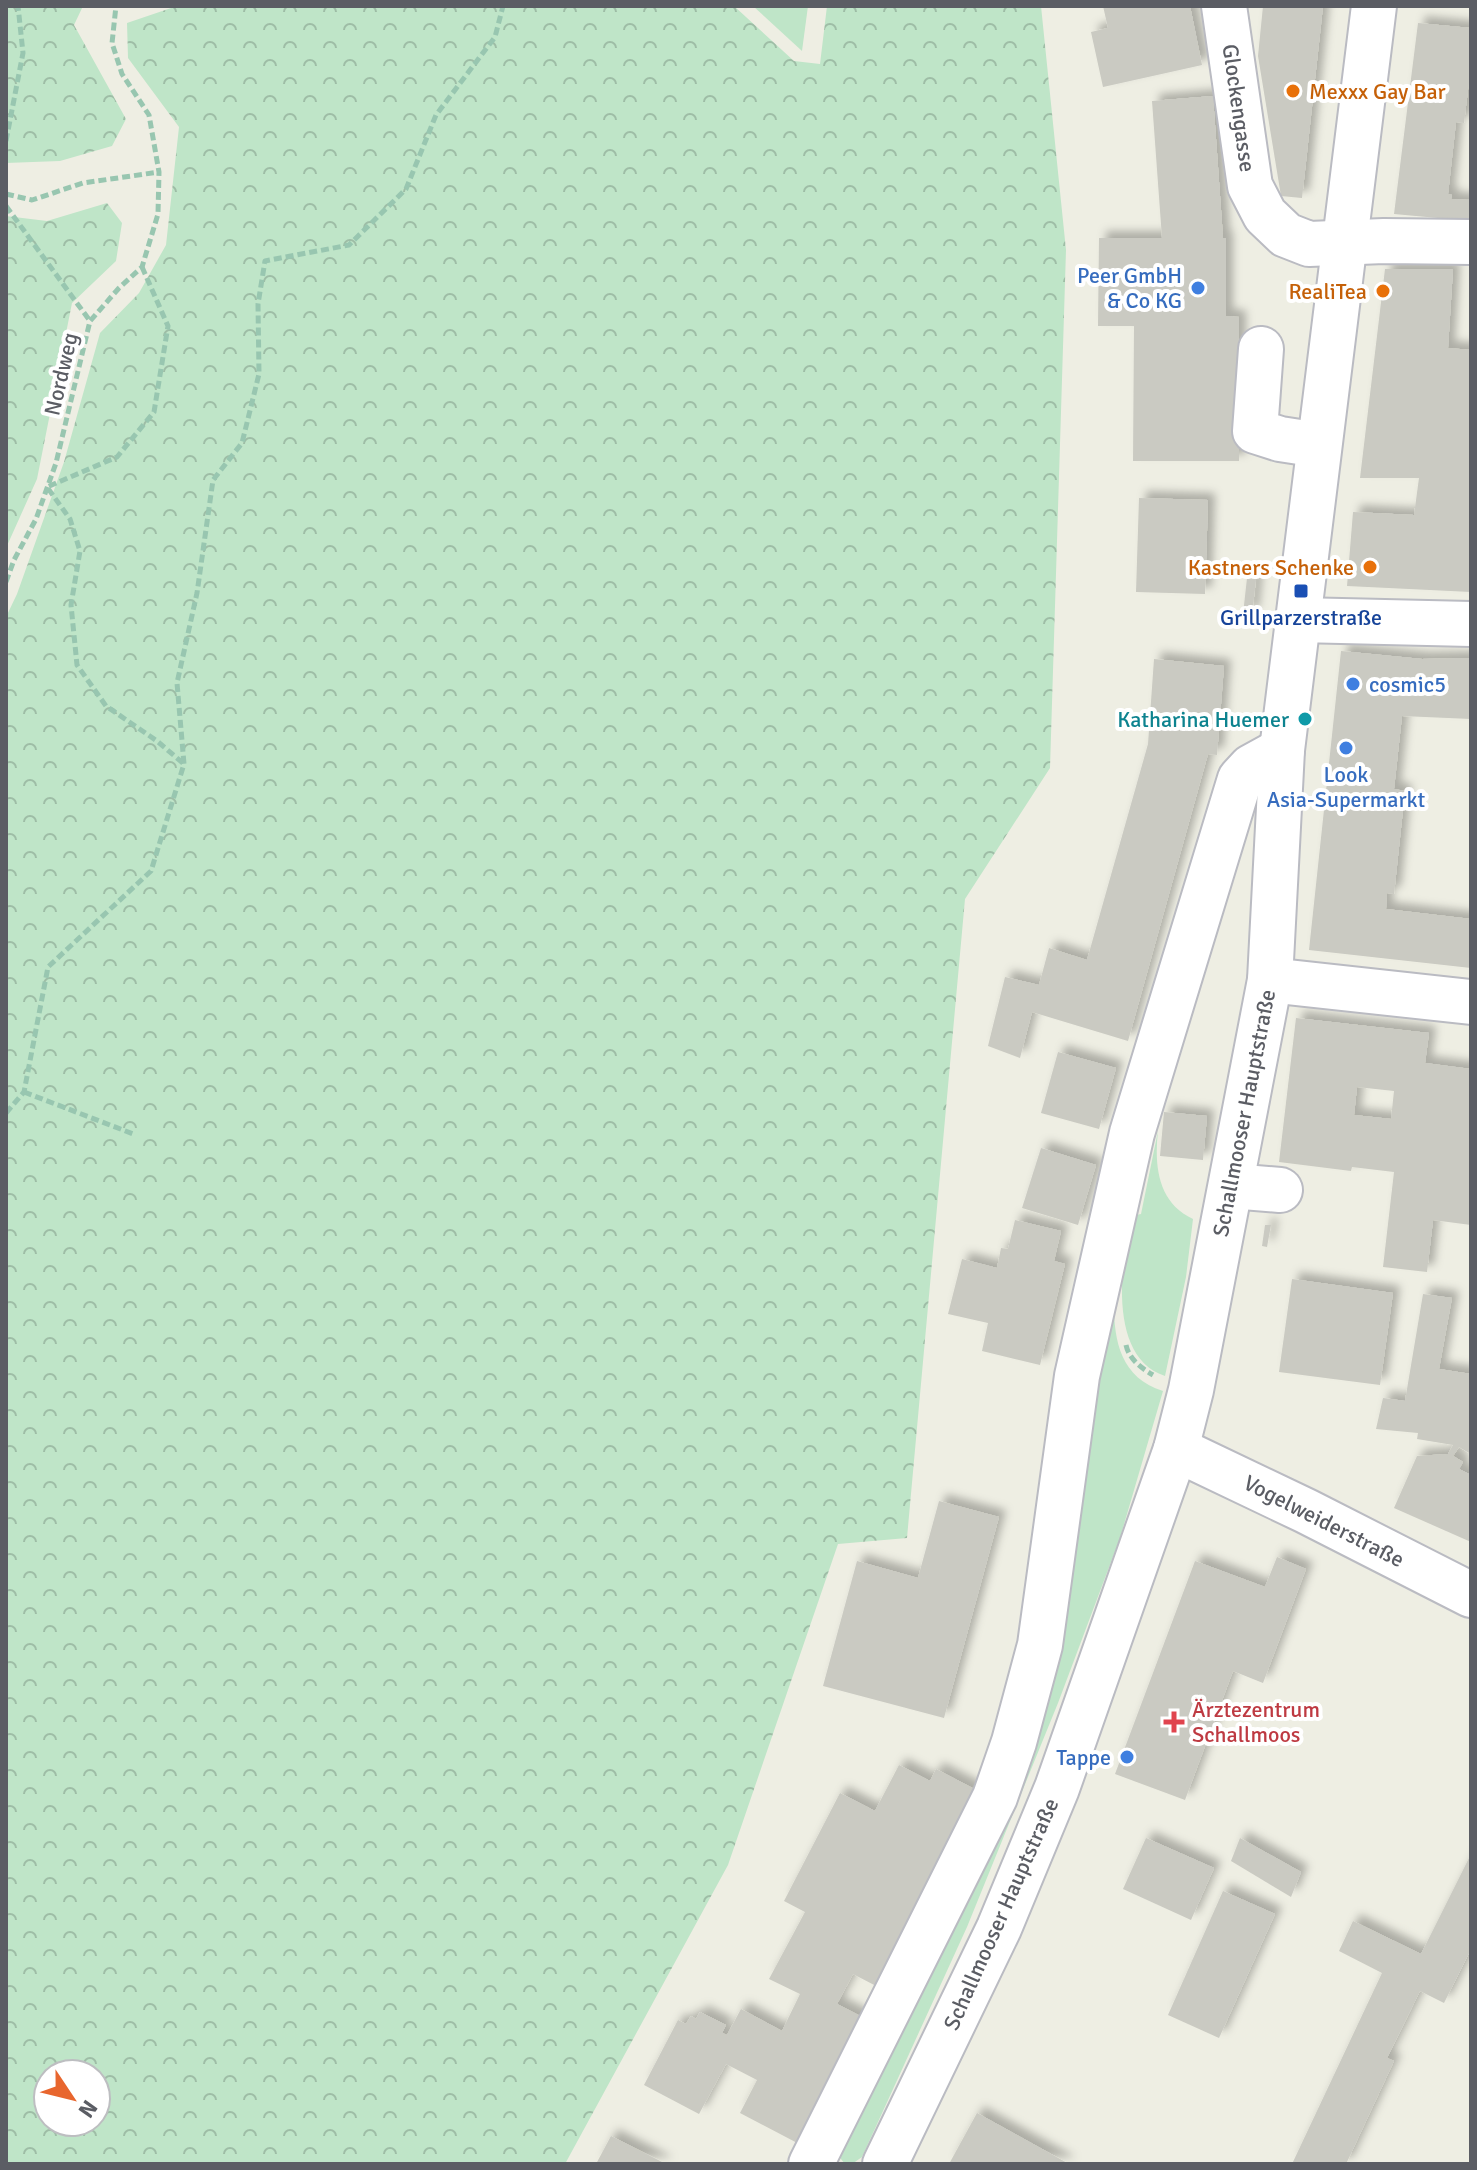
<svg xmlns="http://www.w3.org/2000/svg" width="1477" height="2170" font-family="Signika,sans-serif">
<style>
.grass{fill:#bfe5c8}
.forest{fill:url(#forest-crowns);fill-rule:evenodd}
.building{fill:#cacac2;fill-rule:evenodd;filter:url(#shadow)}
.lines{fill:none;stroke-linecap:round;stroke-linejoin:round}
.minor-casing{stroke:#babbc2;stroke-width:48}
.path{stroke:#98c6b0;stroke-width:5;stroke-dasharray:8 4;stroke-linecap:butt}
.minor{stroke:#fff;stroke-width:44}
.food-dot{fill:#e8710a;stroke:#fff;stroke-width:3}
.shop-dot{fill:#3f7fe0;stroke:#fff;stroke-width:3}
.transit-dot{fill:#1a4fb4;stroke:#fff;stroke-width:3}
.culture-dot{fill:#0f9aa8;stroke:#fff;stroke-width:3}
.health-dot{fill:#e0444e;stroke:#fff;stroke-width:3}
.labels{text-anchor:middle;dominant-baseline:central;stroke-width:8;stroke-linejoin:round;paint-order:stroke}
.food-label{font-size:22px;fill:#c56008;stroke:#fff;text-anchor:end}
.street-label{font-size:22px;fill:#5b5d64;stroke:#fff}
.shop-label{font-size:22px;fill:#366cbe;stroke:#fff;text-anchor:end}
.transit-label{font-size:22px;fill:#164399;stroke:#fff}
.culture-label{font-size:22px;fill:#0d838f;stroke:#fff;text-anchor:end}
.health-label{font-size:22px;fill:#be3a42;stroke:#fff;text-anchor:start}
</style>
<defs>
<pattern id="forest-crowns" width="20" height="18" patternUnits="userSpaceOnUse" patternTransform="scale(2)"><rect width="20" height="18" fill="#bfe5c8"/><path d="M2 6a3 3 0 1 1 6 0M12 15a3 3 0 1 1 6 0" fill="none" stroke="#9ebda6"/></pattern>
<filter id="shadow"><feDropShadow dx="7" dy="-7" stdDeviation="4" flood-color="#0004"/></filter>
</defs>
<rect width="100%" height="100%" fill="#eeeee3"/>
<g class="grass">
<polygon points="753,6 808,6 802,51"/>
<path d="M1158,1131C1154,1166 1158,1203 1193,1219L1186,1277L1165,1376C1107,1357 1121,1261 1131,1216L1141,1214Z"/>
<path d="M1114,1295C1113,1336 1118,1377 1163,1391L1120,1538L1058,1703L967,1927L862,2157L852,2164H845L837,2154L960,1888Z"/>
</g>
<g class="forest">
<polygon points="6,6 83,6 74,25 126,119 112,146 60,161 6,163"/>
<path d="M177,6H734L794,61L820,64L827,6H1041L1066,250L1050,768L965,899L907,1538L838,1544L728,1865L565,2164H6V617L17,594L64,462L100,333L139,293L166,245L179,127L128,58L127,23ZM48,2074H96V2122H48Z"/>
<polygon points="107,203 122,223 116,261 72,303 37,479 6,548 6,216 47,221"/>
</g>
<g class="building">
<polygon points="1103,6 1190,6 1202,65 1103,87 1091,32 1108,28"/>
<polygon points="1263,6 1323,6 1302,198 1281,196 1258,56"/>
<polygon points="1418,23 1471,28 1471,65 1464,123 1456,122 1448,194 1452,195 1451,199 1471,200 1471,221 1394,214"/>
<polygon points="1213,96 1223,238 1226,238 1226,316 1239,317 1239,461 1133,461 1134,326 1098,326 1099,238 1162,238 1152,101"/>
<polygon points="1385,269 1453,269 1448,348 1471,350 1471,592 1347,586 1353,512 1414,515 1419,478 1360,478"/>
<polygon points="1139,498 1208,500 1205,594 1136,592"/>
<polygon points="1247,578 1256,579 1252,615 1243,614"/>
<polygon points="1341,651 1422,659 1471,658 1471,719 1402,716 1394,789 1405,791 1394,894 1387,893 1386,909 1471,919 1471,968 1309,950"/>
<polygon points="1154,659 1224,666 1217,755 1208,754 1128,1041 1032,1012 1020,1058 988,1046 1005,977 1039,985 1049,948 1087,960 1148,744"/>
<path d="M1296,1018L1429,1033L1425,1063L1471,1069V1225L1433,1220L1427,1272L1383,1267L1394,1172L1352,1167L1351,1171L1279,1162ZM1357,1087L1394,1091L1391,1119L1354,1115Z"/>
<polygon points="1058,1052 1116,1068 1099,1129 1041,1113"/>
<polygon points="1164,1112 1207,1116 1203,1160 1160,1156"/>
<polygon points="1041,1148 1096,1165 1078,1225 1022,1208"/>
<polygon points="1015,1220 1061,1231 1054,1261 1065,1264 1040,1365 982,1351 988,1323 948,1314 962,1259 997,1268 1001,1248 1008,1249"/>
<polygon points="1265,1225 1271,1225 1267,1247 1262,1246"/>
<polygon points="1292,1279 1393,1293 1380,1385 1279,1372"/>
<polygon points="1423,1294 1452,1298 1439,1369 1471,1374 1471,1454 1459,1447 1453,1456 1463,1462 1459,1469 1471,1475 1471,1542 1394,1508 1417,1456 1448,1454 1453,1445 1417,1439 1418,1433 1376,1429 1383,1398 1405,1401"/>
<polygon points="939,1501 999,1517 944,1718 823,1686 857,1561 918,1578"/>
<polygon points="1277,1557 1306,1569 1263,1683 1233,1671 1185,1800 1115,1774 1195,1561 1265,1587"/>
<polygon points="899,1765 930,1781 936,1769 982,1793 880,1988 853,1974 837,2004 868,2020 803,2146 740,2113 757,2080 726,2064 699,2114 644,2085 678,2020 686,2024 691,2016 696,2019 700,2012 726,2025 722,2033 727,2035 741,2009 782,2031 800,1994 769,1979 805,1912 784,1901 840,1793 875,1811"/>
<polygon points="1146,1838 1214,1868 1191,1920 1123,1889"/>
<polygon points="1240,1838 1301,1872 1291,1897 1231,1861"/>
<polygon points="1471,1854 1471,1949 1444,2003 1420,1991 1387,2058 1394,2061 1346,2164 1292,2164 1382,1973 1339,1951 1353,1921 1421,1954"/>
<polygon points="1223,1891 1275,1914 1219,2038 1168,2015"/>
<polygon points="977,2113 1033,2144 1069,2164 949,2164"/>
<polygon points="611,2136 666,2164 596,2164"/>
</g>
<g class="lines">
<g class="minor-casing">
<g id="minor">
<polyline points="1224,6 1250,186 1265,215 1286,235 1309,244 1384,241 1471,242"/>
<polyline points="1261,349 1255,431 1280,439 1319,445"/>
<polyline points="1298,620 1471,624"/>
<polyline points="1270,980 1471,1002"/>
<polyline points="1231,1186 1280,1190"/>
<polyline points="1176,1449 1306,1511 1471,1595"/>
<polyline points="811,2164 995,1797 1014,1742 1040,1645 1077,1376 1132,1133 1240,779 1251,767 1282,750"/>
<polyline points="885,2164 999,1928 1057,1788 1176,1449 1191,1390 1270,980 1282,750 1374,6"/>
</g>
</g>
<g class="path">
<polyline points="6,141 23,53 18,6"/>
<polyline points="6,194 32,200 83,183 159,172"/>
<polyline points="6,206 90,321"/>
<polyline points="142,267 168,326 154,412 117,457 47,487 70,519 80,551 71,605 77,665 106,706 157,741 184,764"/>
<polyline points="6,582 14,560 36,519 56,463 90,321 119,288 142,267 158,214 159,172 149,115 122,74 112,43 116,6"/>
<polyline points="24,1092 136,1135"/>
<polyline points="6,1113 24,1092 48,967 151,871 184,764 177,683 197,593 213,480 242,443 259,374 258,304 265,261 349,245 406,189 436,115 495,37 503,6"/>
<path d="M1126,1345C1129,1359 1141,1368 1153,1375"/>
</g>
<use href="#minor" class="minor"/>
</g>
<g class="food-dot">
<circle cx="1293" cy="91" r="8"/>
<circle cx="1383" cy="291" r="8"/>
<circle cx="1370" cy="567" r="8"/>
</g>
<g class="shop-dot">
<circle cx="1198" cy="288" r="8"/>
<circle cx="1353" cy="684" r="8"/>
<circle cx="1346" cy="748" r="8"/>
<circle cx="1127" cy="1757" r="8"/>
</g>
<rect class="transit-dot" x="1293" y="583" width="16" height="16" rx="4"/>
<circle class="culture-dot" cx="1305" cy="719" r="8"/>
<path class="health-dot" d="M1170 1710h8v8h8v8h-8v8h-8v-8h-8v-8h8z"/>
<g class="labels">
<g class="food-label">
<text x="1309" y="91" text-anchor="start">Mexxx Gay Bar</text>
<text x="1367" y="291">RealiTea</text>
<text x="1354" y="567">Kastners Schenke</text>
</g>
<g class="street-label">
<text transform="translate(1239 108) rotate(82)">Glockengasse</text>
<text transform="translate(61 374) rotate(-77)">Nordweg</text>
<text transform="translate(1244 1113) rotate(-79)">Schallmooser Hauptstraße</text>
<text transform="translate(1324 1521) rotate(27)">Vogelweiderstraße</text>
<text transform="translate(1001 1914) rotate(-66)">Schallmooser Hauptstraße</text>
</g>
<g class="shop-label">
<text x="1182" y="275">Peer GmbH<tspan x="1182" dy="25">&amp; Co KG</tspan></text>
<text x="1369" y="684" text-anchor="start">cosmic5</text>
<text x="1346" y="774" text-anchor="middle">Look<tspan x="1346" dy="25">Asia-Supermarkt</tspan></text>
<text x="1111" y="1757">Tappe</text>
</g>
<g class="transit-label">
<text x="1301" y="617">Grillparzerstraße</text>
</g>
<g class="culture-label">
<text x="1289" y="719">Katharina Huemer</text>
</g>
<g class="health-label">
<text x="1192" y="1709">Ärztezentrum<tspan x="1192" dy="25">Schallmoos</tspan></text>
</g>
</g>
<rect width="1477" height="2170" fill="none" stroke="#5b5d64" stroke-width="16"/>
<g transform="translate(72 2098) rotate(125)"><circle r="38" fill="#ffffff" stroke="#bdbec1" stroke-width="2"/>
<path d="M0-6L14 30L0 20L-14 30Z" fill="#e8662e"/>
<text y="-12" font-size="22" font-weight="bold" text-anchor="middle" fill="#5b5d64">N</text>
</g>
</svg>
